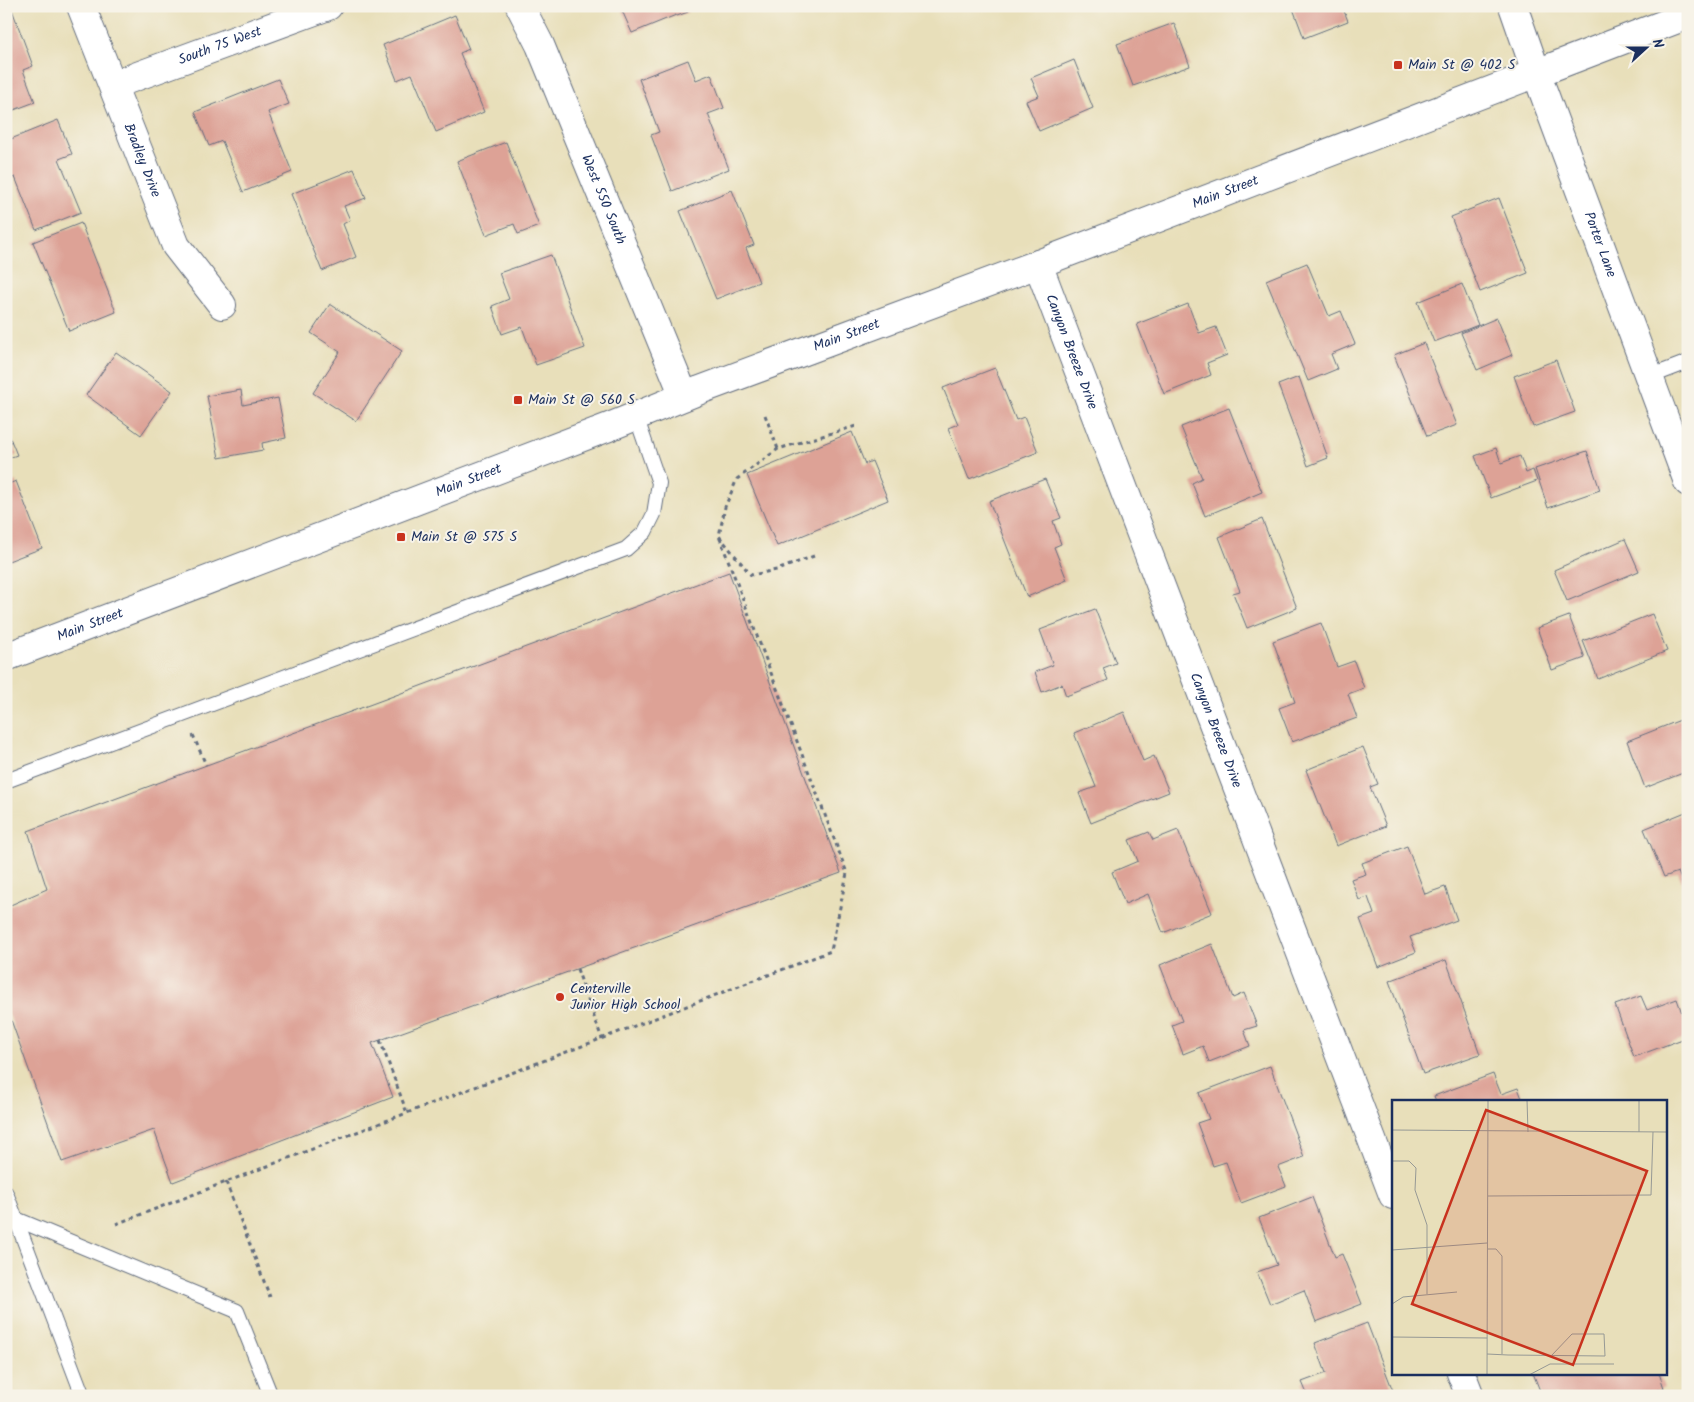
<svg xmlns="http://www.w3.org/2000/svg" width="1694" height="1402" font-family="Kalam,sans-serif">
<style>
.building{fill:#dda296}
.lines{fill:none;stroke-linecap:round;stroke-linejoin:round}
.service-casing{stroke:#636d7e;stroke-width:16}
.minor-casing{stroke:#636d7e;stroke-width:30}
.tertiary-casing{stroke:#636d7e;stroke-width:30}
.secondary-casing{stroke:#636d7e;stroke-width:30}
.path{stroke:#636d7e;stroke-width:3;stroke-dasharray:4 4;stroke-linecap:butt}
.service{stroke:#fff;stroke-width:14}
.minor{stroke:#fff;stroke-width:28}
.tertiary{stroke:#fff;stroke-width:28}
.secondary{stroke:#fff;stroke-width:28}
.poi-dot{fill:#c8321e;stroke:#f7f3e8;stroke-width:2}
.labels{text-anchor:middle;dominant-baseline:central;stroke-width:4;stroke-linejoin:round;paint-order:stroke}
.street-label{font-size:14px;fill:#1b2f5e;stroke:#f7f3e8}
.poi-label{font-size:14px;fill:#1b2f5e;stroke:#f7f3e8;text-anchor:start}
.inset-road{fill:none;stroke:#969995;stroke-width:1}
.view{fill:#c8321e;fill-opacity:0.15;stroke:#c8321e;stroke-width:2.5}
.inset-edge{fill:none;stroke:#1b2f5e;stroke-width:2.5}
</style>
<rect width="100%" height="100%" fill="#f7f3e8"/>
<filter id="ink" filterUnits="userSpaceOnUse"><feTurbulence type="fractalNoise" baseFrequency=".02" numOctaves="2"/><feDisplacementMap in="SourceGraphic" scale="10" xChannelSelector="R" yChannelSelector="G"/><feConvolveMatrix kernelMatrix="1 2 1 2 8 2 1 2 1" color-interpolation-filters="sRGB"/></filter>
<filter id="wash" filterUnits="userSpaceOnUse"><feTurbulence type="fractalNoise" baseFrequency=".0096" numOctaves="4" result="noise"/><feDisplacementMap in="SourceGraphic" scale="20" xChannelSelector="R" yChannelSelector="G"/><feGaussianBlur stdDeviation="1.12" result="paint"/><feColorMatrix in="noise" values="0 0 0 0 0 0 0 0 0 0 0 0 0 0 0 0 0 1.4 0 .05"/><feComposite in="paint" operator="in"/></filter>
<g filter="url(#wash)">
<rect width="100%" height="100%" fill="#e8dfba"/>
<g id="blocks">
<g class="building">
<polygon points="620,6 686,6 688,12 677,16 676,15 632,33"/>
<polygon points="1292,6 1342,6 1348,21 1304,38"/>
<polygon points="11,7 33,66 23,70 35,102 6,113 6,9"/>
<polygon points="455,15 469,49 460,53 484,112 436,132 412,74 397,80 383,45"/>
<polygon points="1174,23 1190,66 1133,86 1117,44"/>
<polygon points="688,60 696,80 711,74 724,108 708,114 729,169 672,191 651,135 659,132 639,79"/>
<polygon points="1074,60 1093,108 1039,131 1026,101 1039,96 1031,78"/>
<polygon points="278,79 289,104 268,112 292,172 243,192 222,141 209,146 195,112"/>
<polygon points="58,120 72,154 59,159 81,212 36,230 15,177 6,180 6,141"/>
<polygon points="506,142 539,226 518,234 514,224 486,235 457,161"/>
<polygon points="354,169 366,198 344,206 350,220 343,224 356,257 322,271 291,194"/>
<polygon points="732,190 754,245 746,248 759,282 716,299 680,211"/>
<polygon points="1499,198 1528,273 1480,292 1451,217"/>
<polygon points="81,223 116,312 69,331 33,242"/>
<polygon points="551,255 585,348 536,365 522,327 502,334 492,306 509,299 499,273"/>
<polygon points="1307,263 1329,316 1341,311 1355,344 1331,354 1337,369 1308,381 1266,280"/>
<polygon points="1462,284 1478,325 1434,342 1418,302"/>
<polygon points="330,304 402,351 356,421 313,393 340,352 311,333"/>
<polygon points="1188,304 1199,333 1216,327 1227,355 1207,363 1211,375 1164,394 1137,324"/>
<polygon points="1497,318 1512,355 1477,370 1461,333"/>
<polygon points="1424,343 1457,425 1427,436 1394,355"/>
<polygon points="116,352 172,391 141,435 86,395"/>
<polygon points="1556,360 1575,412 1533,427 1514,376"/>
<polygon points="995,368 1016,420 1024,417 1038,452 969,479 948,428 958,424 943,388"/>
<polygon points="1299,377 1328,458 1308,466 1278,385"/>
<polygon points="241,390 243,405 278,398 286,438 262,443 263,450 219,458 207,396"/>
<polygon points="1229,408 1262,492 1205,516 1192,483 1202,478 1181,427"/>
<polygon points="6,428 17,455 6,459"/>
<polygon points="852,432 865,464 872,461 888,500 777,546 747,475"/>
<polygon points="1496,448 1501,463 1520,456 1526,473 1533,470 1537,481 1491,498 1475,456"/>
<polygon points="1587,451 1600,490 1548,508 1535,469"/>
<polygon points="1045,479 1061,518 1053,521 1061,544 1054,547 1067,580 1027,597 989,501"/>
<polygon points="16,481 42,548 6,562 6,485"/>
<polygon points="1262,519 1297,608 1247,628 1233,593 1240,591 1219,537"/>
<polygon points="1625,539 1639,571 1567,601 1554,570"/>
<polygon points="729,572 841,873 372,1043 393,1097 173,1182 154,1130 62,1162 6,1006 6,907 47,889 28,831"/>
<polygon points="1095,609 1116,663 1103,668 1108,680 1066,696 1062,684 1042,692 1035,672 1053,665 1040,630"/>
<polygon points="1652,614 1667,651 1598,679 1583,641"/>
<polygon points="1569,616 1585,658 1552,670 1537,628"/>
<polygon points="1321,623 1337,667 1354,661 1364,688 1348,694 1357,718 1292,742 1279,708 1295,702 1273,641"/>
<polygon points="1124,712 1143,761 1154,756 1169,792 1091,823 1079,793 1096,787 1074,733"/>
<polygon points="1688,717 1688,771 1645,788 1627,741"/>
<polygon points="1363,747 1378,784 1370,787 1386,826 1336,846 1306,770"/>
<polygon points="1688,811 1688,897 1678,872 1664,877 1644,829"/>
<polygon points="1178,830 1212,913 1163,933 1148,894 1125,904 1112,872 1138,861 1129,840 1149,832 1153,840"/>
<polygon points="1407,846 1425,894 1445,887 1457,920 1410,937 1416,952 1378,967 1360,919 1374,914 1368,897 1359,900 1351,879 1366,874 1362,863"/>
<polygon points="1212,944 1233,998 1244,993 1257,1026 1244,1030 1250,1046 1209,1062 1203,1046 1183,1054 1172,1025 1182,1021 1160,965"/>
<polygon points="1446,960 1480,1054 1423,1074 1389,981"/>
<polygon points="1641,996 1647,1010 1677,999 1688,1030 1688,1037 1634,1057 1615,1005"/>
<polygon points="1270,1066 1304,1157 1278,1167 1286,1186 1241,1203 1226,1162 1213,1166 1197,1123 1209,1119 1199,1093"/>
<polygon points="1493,1074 1501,1094 1518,1088 1523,1101 1436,1101 1434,1096"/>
<polygon points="1312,1197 1335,1257 1342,1254 1362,1304 1316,1322 1304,1290 1270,1304 1257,1272 1277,1265 1259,1218"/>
<polygon points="1367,1323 1395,1396 1308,1396 1302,1382 1326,1373 1315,1343"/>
<polygon points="1533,1373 1659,1373 1664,1388 1643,1396 1542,1396"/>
</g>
</g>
</g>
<g filter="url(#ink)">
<use href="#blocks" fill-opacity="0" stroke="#636d7e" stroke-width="1"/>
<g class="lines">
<g class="service-casing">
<g id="service">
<polyline points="1649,377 1688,362"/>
<polyline points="6,781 626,549 645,532 654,514 659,483 636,416"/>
<polyline points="6,1193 83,1396"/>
<polyline points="16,1219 237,1311 271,1396"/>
</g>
</g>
<g class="minor-casing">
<g id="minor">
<path id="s1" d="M81,6L176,246L222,305"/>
<path id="s2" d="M520,6L540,45L684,396"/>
<path id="s3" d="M1536,72L1688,482"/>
<path id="s4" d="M113,85L328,6"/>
<path id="s5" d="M1038,264L1393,1195"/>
<polyline points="1461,1373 1470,1396"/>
</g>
</g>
<g class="tertiary-casing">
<polyline id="tertiary" points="1513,6 1536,72"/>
</g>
<g class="secondary-casing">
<g id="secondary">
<path id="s6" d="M6,657L609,427L700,390L1038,264L1688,15"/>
</g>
</g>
<g class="path">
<polyline points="765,415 778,449"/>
<polyline points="814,556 777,570 751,575 719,536 725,507 737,479 778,449 856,426"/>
<polyline points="193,735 206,765"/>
<polyline points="6,812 10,803"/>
<polyline points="577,969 602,1039"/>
<polyline points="380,1040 407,1113"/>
<polyline points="226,1182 270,1297"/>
<polyline points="116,1224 831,951 847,873 719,536"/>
</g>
<use href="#service" class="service"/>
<use href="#minor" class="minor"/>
<use href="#tertiary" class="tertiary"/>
<use href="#secondary" class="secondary"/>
</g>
</g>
<g class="poi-dot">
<rect x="1393" y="60" width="10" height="10" rx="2.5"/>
<rect x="513" y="395" width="10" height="10" rx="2.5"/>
<rect x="396" y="532" width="10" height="10" rx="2.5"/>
<circle cx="560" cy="997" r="5"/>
</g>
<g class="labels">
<g class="street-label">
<text stroke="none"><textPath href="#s4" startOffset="114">South 75 West</textPath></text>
<text stroke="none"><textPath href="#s1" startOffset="166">Bradley Drive</textPath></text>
<text stroke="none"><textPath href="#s6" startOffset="1305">Main Street</textPath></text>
<text stroke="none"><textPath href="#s2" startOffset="211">West 550 South</textPath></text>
<text stroke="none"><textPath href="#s3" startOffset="184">Porter Lane</textPath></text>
<text stroke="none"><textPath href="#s6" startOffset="900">Main Street</textPath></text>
<text stroke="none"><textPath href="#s5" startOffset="94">Canyon Breeze Drive</textPath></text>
<text stroke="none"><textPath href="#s6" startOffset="495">Main Street</textPath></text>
<text stroke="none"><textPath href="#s6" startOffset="90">Main Street</textPath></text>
<text stroke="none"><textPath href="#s5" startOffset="499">Canyon Breeze Drive</textPath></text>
</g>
<g class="poi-label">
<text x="1408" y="65">Main St @ 402 S</text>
<text x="528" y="400">Main St @ 560 S</text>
<text x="411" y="537">Main St @ 575 S</text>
<text x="570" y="989">Centerville<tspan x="570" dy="16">Junior High School</tspan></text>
</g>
</g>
<g transform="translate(1392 1100)">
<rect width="275" height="275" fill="#e8dfba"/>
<path class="inset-road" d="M135,0L136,32M0,30L275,32M247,32V0M0,61H17L24,68L23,90L35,125V194M96,96L259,95L261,32M96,149H104L110,156V254M0,150L95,143M0,204L11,197L65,192M0,237L95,238M95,254L116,255L213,256L212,234H180L160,255M95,275L96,0M137,275L158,264H222"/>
<path class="view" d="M94,10L255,71L181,265L20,204Z"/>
<rect width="275" height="275" class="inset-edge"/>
</g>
<rect width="1694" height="1402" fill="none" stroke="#f7f3e8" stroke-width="25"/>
<g transform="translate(1646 48) rotate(69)" stroke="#f7f3e8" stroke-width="4" paint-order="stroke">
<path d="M0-4L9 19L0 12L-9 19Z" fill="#1b2f5e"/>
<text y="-8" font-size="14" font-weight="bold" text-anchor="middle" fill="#1b2f5e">N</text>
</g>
</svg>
